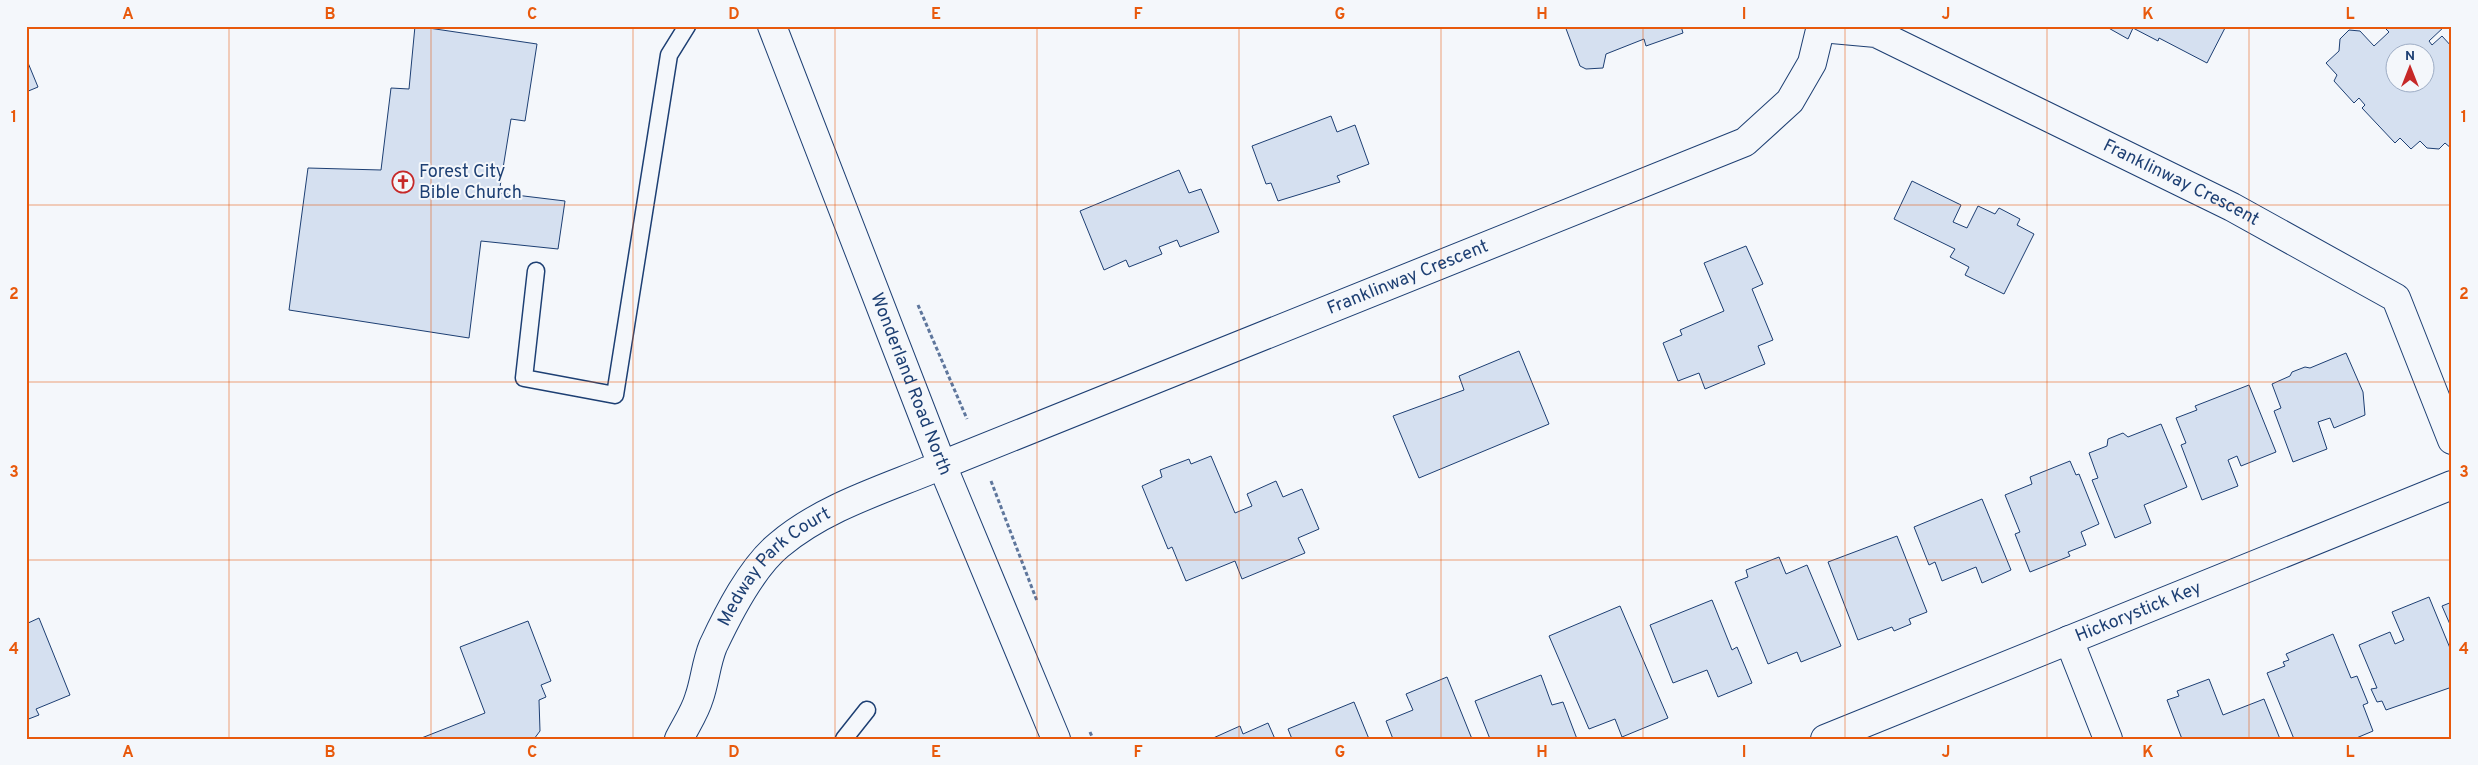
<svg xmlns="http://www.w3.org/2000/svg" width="2478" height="765" font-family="Overpass,sans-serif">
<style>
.building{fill:#d5e0f0;stroke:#1d3f73;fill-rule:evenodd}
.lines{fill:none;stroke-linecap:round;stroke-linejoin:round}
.service-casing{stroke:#1d3f73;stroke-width:19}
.minor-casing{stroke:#1d3f73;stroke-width:30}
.tertiary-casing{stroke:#1d3f73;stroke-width:30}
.primary-casing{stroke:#1d3f73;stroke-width:30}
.path{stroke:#5e769c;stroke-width:3;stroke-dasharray:4 2.5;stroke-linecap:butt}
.service{stroke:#f4f7fb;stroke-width:16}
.minor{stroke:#f4f7fb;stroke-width:28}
.tertiary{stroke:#f4f7fb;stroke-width:28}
.primary{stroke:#f4f7fb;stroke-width:28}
.grid{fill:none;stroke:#e8590c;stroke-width:1;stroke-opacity:0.55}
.labels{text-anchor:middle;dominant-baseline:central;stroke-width:4;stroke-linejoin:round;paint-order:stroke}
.poi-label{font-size:18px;fill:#1d3f73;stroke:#f4f7fb;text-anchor:start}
.street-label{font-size:18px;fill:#1d3f73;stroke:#f4f7fb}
.neatline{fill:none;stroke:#e8590c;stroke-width:2}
.grid-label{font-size:16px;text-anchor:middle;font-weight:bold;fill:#e8590c}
</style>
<rect width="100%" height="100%" fill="#f4f7fb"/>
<g class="building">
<polygon points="415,26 537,44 525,121 511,119 499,193 565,201 558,249 481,241 469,338 289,310 308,168 381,170 391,88 409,89"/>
<polygon points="1565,26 1681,26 1683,33 1646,46 1644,39 1606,54 1603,68 1586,69 1580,66"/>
<polygon points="2105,26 2226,26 2207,63 2159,38 2158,41 2133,28 2128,39"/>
<path d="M2383,26H2445L2429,41L2432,45L2442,36L2452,47V149L2445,143L2439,149L2427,148L2420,141L2411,149L2400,138L2395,143L2362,108L2365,105L2359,98L2354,103L2334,81L2337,75L2326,63L2339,51L2340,39L2349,30L2360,31L2374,46L2389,32ZM2396,52H2426V82H2396Z"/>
<polygon points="26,58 38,87 26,92"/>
<polygon points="1331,116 1337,132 1355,125 1369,164 1337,176 1340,182 1278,201 1271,183 1266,184 1252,146"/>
<polygon points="1179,170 1189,193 1201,189 1219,232 1180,247 1177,240 1159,247 1162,254 1129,267 1126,260 1104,270 1080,211"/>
<polygon points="1912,181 1961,205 1953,222 1967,228 1978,206 1995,214 1999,208 2020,219 2017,225 2034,234 2004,294 1965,275 1969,267 1950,257 1955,249 1894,219"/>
<polygon points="1746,246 1763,284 1752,289 1773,340 1758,346 1765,364 1705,389 1699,373 1678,381 1663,343 1682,335 1680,330 1724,311 1704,263"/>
<polygon points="1519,351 1549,424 1419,478 1393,416 1464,390 1459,376"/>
<polygon points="2346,353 2363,392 2365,415 2334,428 2330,418 2318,422 2327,449 2293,462 2274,411 2281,408 2272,384 2290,376 2292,372 2305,367 2310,368"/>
<polygon points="2249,385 2276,452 2241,466 2237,456 2228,460 2238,486 2202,500 2181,445 2186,443 2176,418 2197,410 2195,406"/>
<polygon points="2161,424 2187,487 2144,505 2151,523 2115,538 2092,480 2098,478 2089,453 2107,446 2108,439 2123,433 2128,437"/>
<polygon points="1211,456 1235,513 1252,506 1247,494 1276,481 1283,497 1302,489 1319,529 1298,538 1305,553 1242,579 1235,561 1186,581 1172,547 1168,549 1142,486 1162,477 1160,470 1189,459 1191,464"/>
<polygon points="2070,461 2076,475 2079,474 2099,524 2081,532 2086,545 2068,552 2070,556 2030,572 2015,534 2020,532 2005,495 2032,484 2030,477"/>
<polygon points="1982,499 2011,570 1982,583 1976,567 1942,581 1935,562 1929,565 1914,527"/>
<polygon points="1897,536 1927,612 1909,619 1911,624 1894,631 1892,627 1858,640 1828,562"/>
<polygon points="1779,557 1786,574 1807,565 1841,646 1801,662 1797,652 1768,664 1735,582 1748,577 1746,570"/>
<polygon points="2429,597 2452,653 2452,687 2386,710 2382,701 2377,702 2371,689 2377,688 2359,645 2390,632 2395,644 2404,640 2392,612"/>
<polygon points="1712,600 1732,650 1737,647 1752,683 1718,697 1707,670 1673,683 1650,625"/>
<polygon points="2452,602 2452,629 2442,606"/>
<polygon points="1620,606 1668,718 1622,737 1615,719 1589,729 1549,636"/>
<polygon points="39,618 70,695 36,709 39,715 26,720 26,624"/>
<polygon points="528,621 551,681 541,685 546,697 539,700 540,731 534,739 419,739 485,713 460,647"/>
<polygon points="2333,634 2351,678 2357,676 2368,703 2363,705 2373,731 2354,739 2294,739 2267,673 2285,666 2283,662 2289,660 2286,654"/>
<polygon points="1541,675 1552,705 1563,702 1577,739 1490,739 1475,701"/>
<polygon points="1447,677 1472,739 1393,739 1386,721 1413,710 1406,694"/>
<polygon points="2209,679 2223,715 2264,699 2280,739 2182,739 2167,700 2179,696 2177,691"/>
<polygon points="1354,702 1369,739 1292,739 1288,729"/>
<polygon points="1268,723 1275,739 1211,739 1240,726 1243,734"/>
</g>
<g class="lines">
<g class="service-casing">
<g id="service">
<polyline points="536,271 524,378 615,395 669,55 687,26"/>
<polyline points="844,739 867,710"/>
</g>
</g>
<g class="minor-casing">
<g id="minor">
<path id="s1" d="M1821,28L1876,33L2232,207L2396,298L2452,440"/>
<path id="s2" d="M942,465L1745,142L1790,101L1812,63L1821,26"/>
<polyline points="2069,640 2108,739"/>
<path id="s3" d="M1825,739L2452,485"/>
</g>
</g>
<g class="tertiary-casing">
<g id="tertiary">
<path id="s4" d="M679,739C686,725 695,712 699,698C705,681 706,663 713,646C728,614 751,568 779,545C825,506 888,488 942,465"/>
</g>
</g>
<g class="primary-casing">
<g id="primary">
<path id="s5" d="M772,26L942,465L1056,739"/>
</g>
</g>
<g class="path">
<polyline points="918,305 967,419"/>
<polyline points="991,481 1037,601"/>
<polyline points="1090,732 1093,739"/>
</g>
<use href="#service" class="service"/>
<use href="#minor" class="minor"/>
<use href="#tertiary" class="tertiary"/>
<use href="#primary" class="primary"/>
</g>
<path class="grid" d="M229,26V739M431,26V739M633,26V739M835,26V739M1037,26V739M1239,26V739M1441,26V739M1643,26V739M1845,26V739M2047,26V739M2249,26V739M26,205H2452M26,382H2452M26,560H2452"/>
<defs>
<g id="church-ring" transform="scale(1.125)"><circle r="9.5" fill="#f4f7fb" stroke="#c62828" stroke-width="1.5"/><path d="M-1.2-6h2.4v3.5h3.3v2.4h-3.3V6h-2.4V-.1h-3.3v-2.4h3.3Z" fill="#c62828"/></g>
</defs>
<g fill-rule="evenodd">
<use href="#church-ring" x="403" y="182"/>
</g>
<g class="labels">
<g class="poi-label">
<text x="419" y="172">Forest City<tspan x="419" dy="21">Bible Church</tspan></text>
</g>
<g class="street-label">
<text stroke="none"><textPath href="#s1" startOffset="395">Franklinway Crescent</textPath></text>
<text stroke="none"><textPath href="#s2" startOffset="502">Franklinway Crescent</textPath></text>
<text stroke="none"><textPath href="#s5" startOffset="384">Wonderland Road North</textPath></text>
<text stroke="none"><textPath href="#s4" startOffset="202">Medway Park Court</textPath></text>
<text stroke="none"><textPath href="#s3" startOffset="338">Hickorystick Key</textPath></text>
</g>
</g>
<rect width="2478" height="765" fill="none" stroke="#f4f7fb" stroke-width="55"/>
<g transform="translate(2410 68)"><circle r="24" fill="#f4f7fb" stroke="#9eadc5"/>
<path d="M0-4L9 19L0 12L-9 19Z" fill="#c62828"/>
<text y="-8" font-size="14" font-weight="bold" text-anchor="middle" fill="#1d3f73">N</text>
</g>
<rect x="28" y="28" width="2422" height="710" class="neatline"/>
<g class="grid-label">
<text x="128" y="19">A</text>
<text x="330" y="19">B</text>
<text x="532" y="19">C</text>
<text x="734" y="19">D</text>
<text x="936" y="19">E</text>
<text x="1138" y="19">F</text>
<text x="1340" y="19">G</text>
<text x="1542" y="19">H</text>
<text x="1744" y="19">I</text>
<text x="1946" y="19">J</text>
<text x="2148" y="19">K</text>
<text x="2350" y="19">L</text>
<text x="14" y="122">1</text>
<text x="2464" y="122">1</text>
<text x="14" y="299">2</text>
<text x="2464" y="299">2</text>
<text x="14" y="477">3</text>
<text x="2464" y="477">3</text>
<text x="14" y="654">4</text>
<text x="2464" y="654">4</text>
<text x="128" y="757">A</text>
<text x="330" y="757">B</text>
<text x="532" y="757">C</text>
<text x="734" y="757">D</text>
<text x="936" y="757">E</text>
<text x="1138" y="757">F</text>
<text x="1340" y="757">G</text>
<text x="1542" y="757">H</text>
<text x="1744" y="757">I</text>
<text x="1946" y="757">J</text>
<text x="2148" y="757">K</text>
<text x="2350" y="757">L</text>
</g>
</svg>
